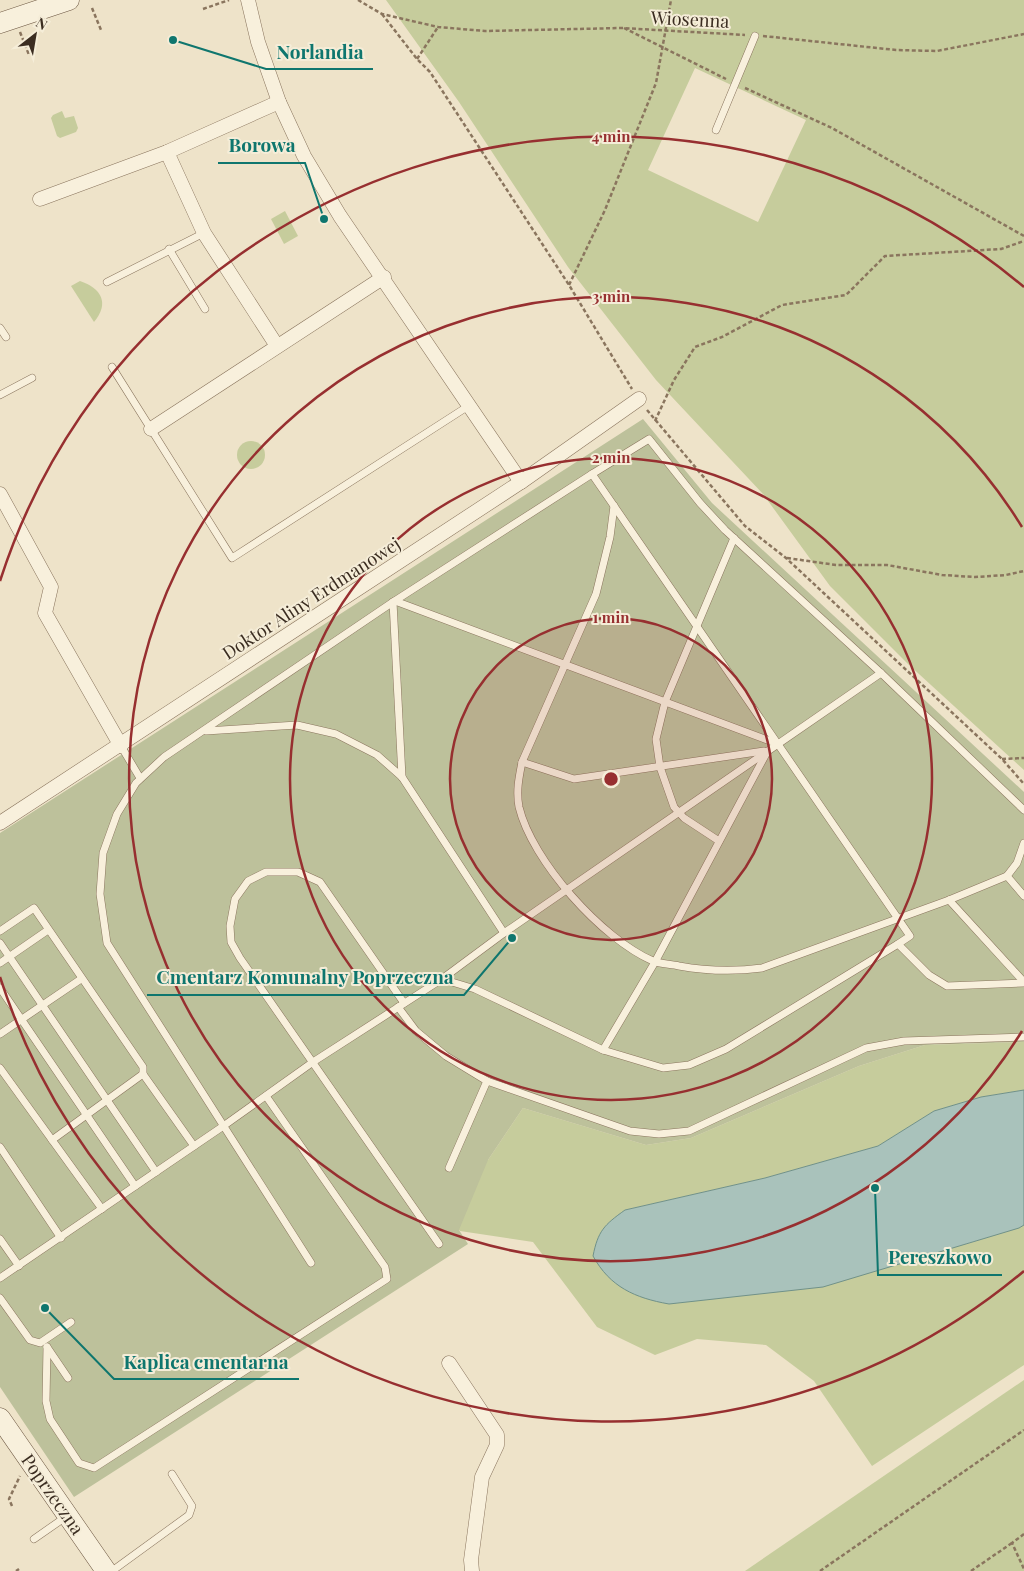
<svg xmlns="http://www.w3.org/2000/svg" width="1024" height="1571" font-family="'Playfair Display',serif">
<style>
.green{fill:#c6cc9c;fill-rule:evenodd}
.cemetery{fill:#bdc19b}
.water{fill:#a9c2bb;stroke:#709189}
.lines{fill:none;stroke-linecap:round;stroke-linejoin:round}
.lane-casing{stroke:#8a755e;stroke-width:8}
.street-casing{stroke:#8a755e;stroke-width:15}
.secondary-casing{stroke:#6c5641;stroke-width:21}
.path{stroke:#8a755e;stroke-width:2.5;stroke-dasharray:4 2.5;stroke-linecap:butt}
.lane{stroke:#f8f0dc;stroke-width:7}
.street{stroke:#f8f0dc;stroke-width:14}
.secondary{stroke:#f8f0dc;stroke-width:20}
.ring{fill:none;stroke:#972f30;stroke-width:2.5}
.labels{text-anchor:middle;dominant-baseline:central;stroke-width:4;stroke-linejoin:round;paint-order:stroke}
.street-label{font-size:18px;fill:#3b2d21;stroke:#f5edd8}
.centre{fill:#972f30;stroke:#f5edd8;stroke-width:2.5}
.ring-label{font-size:15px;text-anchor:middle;font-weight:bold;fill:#972f30;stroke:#f5edd8;stroke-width:4;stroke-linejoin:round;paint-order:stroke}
.leader{fill:none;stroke:#0f766e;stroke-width:2}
.callout-dot{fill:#0f766e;stroke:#f5edd8;stroke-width:2}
.callout-label{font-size:19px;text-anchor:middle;font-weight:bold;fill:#0f766e;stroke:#f5edd8;stroke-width:4;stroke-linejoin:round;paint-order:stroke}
</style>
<rect width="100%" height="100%" fill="#eee3c9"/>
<g class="green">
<path d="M386,0H1024V770L908,664L830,586L763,494L656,380L568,267L459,102ZM695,68L806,120L758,222L648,170Z"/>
<polygon points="62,111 65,118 74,116 78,128 76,132 60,138 57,136 51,118 53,115"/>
<polygon points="285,211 298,236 284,244 271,219"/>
<path d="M80,281C101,288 110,303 94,322L71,286Z"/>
<circle cx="251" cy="455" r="14"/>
<polygon points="1024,1042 1024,1090 981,1097 934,1111 878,1146 765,1178 625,1210 966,1244 1024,1225 1024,1365 872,1466 814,1381 766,1345 697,1339 655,1355 597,1327 533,1242 460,1231 395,1160 488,1160 523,1108 646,1145 691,1138 859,1066 925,1045"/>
<polygon points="1024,1380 1024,1571 745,1571"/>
</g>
<polygon class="cemetery" points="643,419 712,503 1024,792 1024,1042 925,1045 859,1066 691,1138 646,1145 523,1108 488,1160 459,1230 468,1244 74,1497 0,1387 0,833"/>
<path class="water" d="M1024,1090V1225L1019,1228L823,1287L669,1304C635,1298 610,1287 593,1256C598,1231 604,1225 625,1210L765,1178L878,1146L934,1111L981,1097Z"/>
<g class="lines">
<g class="lane-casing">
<g id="lane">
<polyline points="716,130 755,36"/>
<polyline points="169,249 205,309"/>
<polyline points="107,282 204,233"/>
<polyline points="0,328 6,337"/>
<polyline points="112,367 232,558 470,405"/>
<polyline points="0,395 32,378"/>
<polyline points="592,474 649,439 700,503 725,530 881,673 1024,810"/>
<path d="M614,506L610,537L596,594L522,762C519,777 516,791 519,807C532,861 602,939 653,961C660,964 670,964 679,966C707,971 733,972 762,968L949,900L1007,876L1017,863L1024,843"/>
<polyline points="395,601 778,744"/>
<polyline points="393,602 402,777"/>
<polyline points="206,731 297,725 336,734 377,755 402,777 504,933"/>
<polyline points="121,746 140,778"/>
<polyline points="522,762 574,779 764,751"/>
<polyline points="719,841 684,818 674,807 660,767 656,739 665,702 734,538"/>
<polyline points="1007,876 1024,896"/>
<polyline points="949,900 1024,982"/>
<polyline points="0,931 34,908 143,1067 143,1074 194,1146"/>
<polyline points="0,943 156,1172"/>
<polyline points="0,963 48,930"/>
<polyline points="442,979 475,989 603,1050 663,1068 689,1065 726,1049 898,944 929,975 947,986 1024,983"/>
<polyline points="0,988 135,1186"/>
<polyline points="404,1003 320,882 298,872 266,872 248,881 235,899 230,926 231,942 240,958 439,1244"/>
<polyline points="398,1007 416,1031 446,1056 487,1081 630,1131 659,1134 689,1131 866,1048 904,1041 1024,1037"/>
<polyline points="0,1034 81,979"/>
<polyline points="603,1050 655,962 767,752"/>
<polyline points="0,1068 102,1209"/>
<polyline points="52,1140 143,1074"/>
<polyline points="0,1147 61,1238"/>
<polyline points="449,1168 487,1081"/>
<polyline points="0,1239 19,1266"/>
<polyline points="311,1263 107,943 100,894 103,853 117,814 136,783 164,757 393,602 592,474 910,936 898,944"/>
<polyline points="0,1278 222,1127 313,1062 442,979 504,933 881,673"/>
<polyline points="0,1298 30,1340 40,1343 71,1322"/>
<polyline points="47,1347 46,1401 50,1419 79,1463 94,1468 387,1279 385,1267 266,1096"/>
<polyline points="47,1347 68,1378"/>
<polyline points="34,1539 67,1516"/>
<polyline points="112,1571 189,1515 192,1506 172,1474"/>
</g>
</g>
<g class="street-casing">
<g id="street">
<polyline points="248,0 258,42 279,102 304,156 340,216 521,482"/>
<polyline points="167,152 204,233 277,346"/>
<polyline points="40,199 167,152 279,102"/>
<polyline points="151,429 384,277"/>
<polyline points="0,494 51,587 45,613 121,746"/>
<polyline points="0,823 521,482 639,399"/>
<polyline points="449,1363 497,1435 497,1445 482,1477 471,1560 472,1571"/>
</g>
</g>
<g class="secondary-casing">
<g id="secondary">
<polyline points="0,23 69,0"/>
<polyline points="0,1418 106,1571"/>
</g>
</g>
<g class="path">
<polyline points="358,0 382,14 438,27 485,31 622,28 745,35"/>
<polyline points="92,8 101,30"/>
<polyline points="203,9 229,0"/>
<polyline points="382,14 417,59 430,72 569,285 632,389"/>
<polyline points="624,28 726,79"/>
<polyline points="20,32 29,55"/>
<polyline points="763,36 896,50 937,51 1024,34"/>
<polyline points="417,59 438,27"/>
<polyline points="745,88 832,128 1024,236"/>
<polyline points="569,285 605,210 656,83 671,0"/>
<polyline points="647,410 745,526 786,558 1002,759 1024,784"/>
<polyline points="655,421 674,380 695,347 722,337 782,305 846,295 885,256 1001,249 1024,241"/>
<polyline points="787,558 836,565 887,565 942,575 975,577 1006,575 1024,571"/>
<polyline points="1002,759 1024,758"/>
<polyline points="12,1506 9,1499 20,1476"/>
<polyline points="1024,1534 1012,1543 1024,1569"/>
<polyline points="16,1571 19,1569"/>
<polyline points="820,1571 1024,1430"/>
<polyline points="971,1571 1012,1543"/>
</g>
<use href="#lane" class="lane"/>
<use href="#street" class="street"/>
<use href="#secondary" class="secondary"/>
</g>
<circle cx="611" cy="779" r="161" fill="#972f30" fill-opacity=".12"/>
<g class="ring">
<circle cx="611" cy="779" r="161"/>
<circle cx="611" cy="779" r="321"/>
<path d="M1022 1031A482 482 0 1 1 1022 527"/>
<path d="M1024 1271A642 642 0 0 1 0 977M0 581A642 642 0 0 1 1024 287"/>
</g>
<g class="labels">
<g class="street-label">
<text transform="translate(690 19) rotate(3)">Wiosenna</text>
<text transform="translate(311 598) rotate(-33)">Doktor Aliny Erdmanowej</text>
<text transform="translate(53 1494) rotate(55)">Poprzeczna</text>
</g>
</g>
<circle cx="611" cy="779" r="8" class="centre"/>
<g class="ring-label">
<text x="611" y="142">4 min</text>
<text x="611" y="302">3 min</text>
<text x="611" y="463">2 min</text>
<text x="611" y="623">1 min</text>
</g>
<path class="leader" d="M173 40L266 69H373M324 219L305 163H218M512 938L464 995H147M875 1188L878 1275H1002M45 1308L114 1379H299"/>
<g class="callout-dot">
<circle cx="173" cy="40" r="5"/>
<circle cx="324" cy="219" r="5"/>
<circle cx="512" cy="938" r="5"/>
<circle cx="875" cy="1188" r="5"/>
<circle cx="45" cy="1308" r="5"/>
</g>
<g class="callout-label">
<text x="320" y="59">Norlandia</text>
<text x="262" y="152">Borowa</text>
<text x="305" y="984">Cmentarz Komunalny Poprzeczna</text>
<text x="940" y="1264">Pereszkowo</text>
<text x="206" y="1369">Kaplica cmentarna</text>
</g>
<g transform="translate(35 35) rotate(31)" stroke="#f5edd8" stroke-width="4" paint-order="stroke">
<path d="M0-4L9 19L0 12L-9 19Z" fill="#3b2d21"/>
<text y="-8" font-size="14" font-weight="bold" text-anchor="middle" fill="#3b2d21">N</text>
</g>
</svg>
